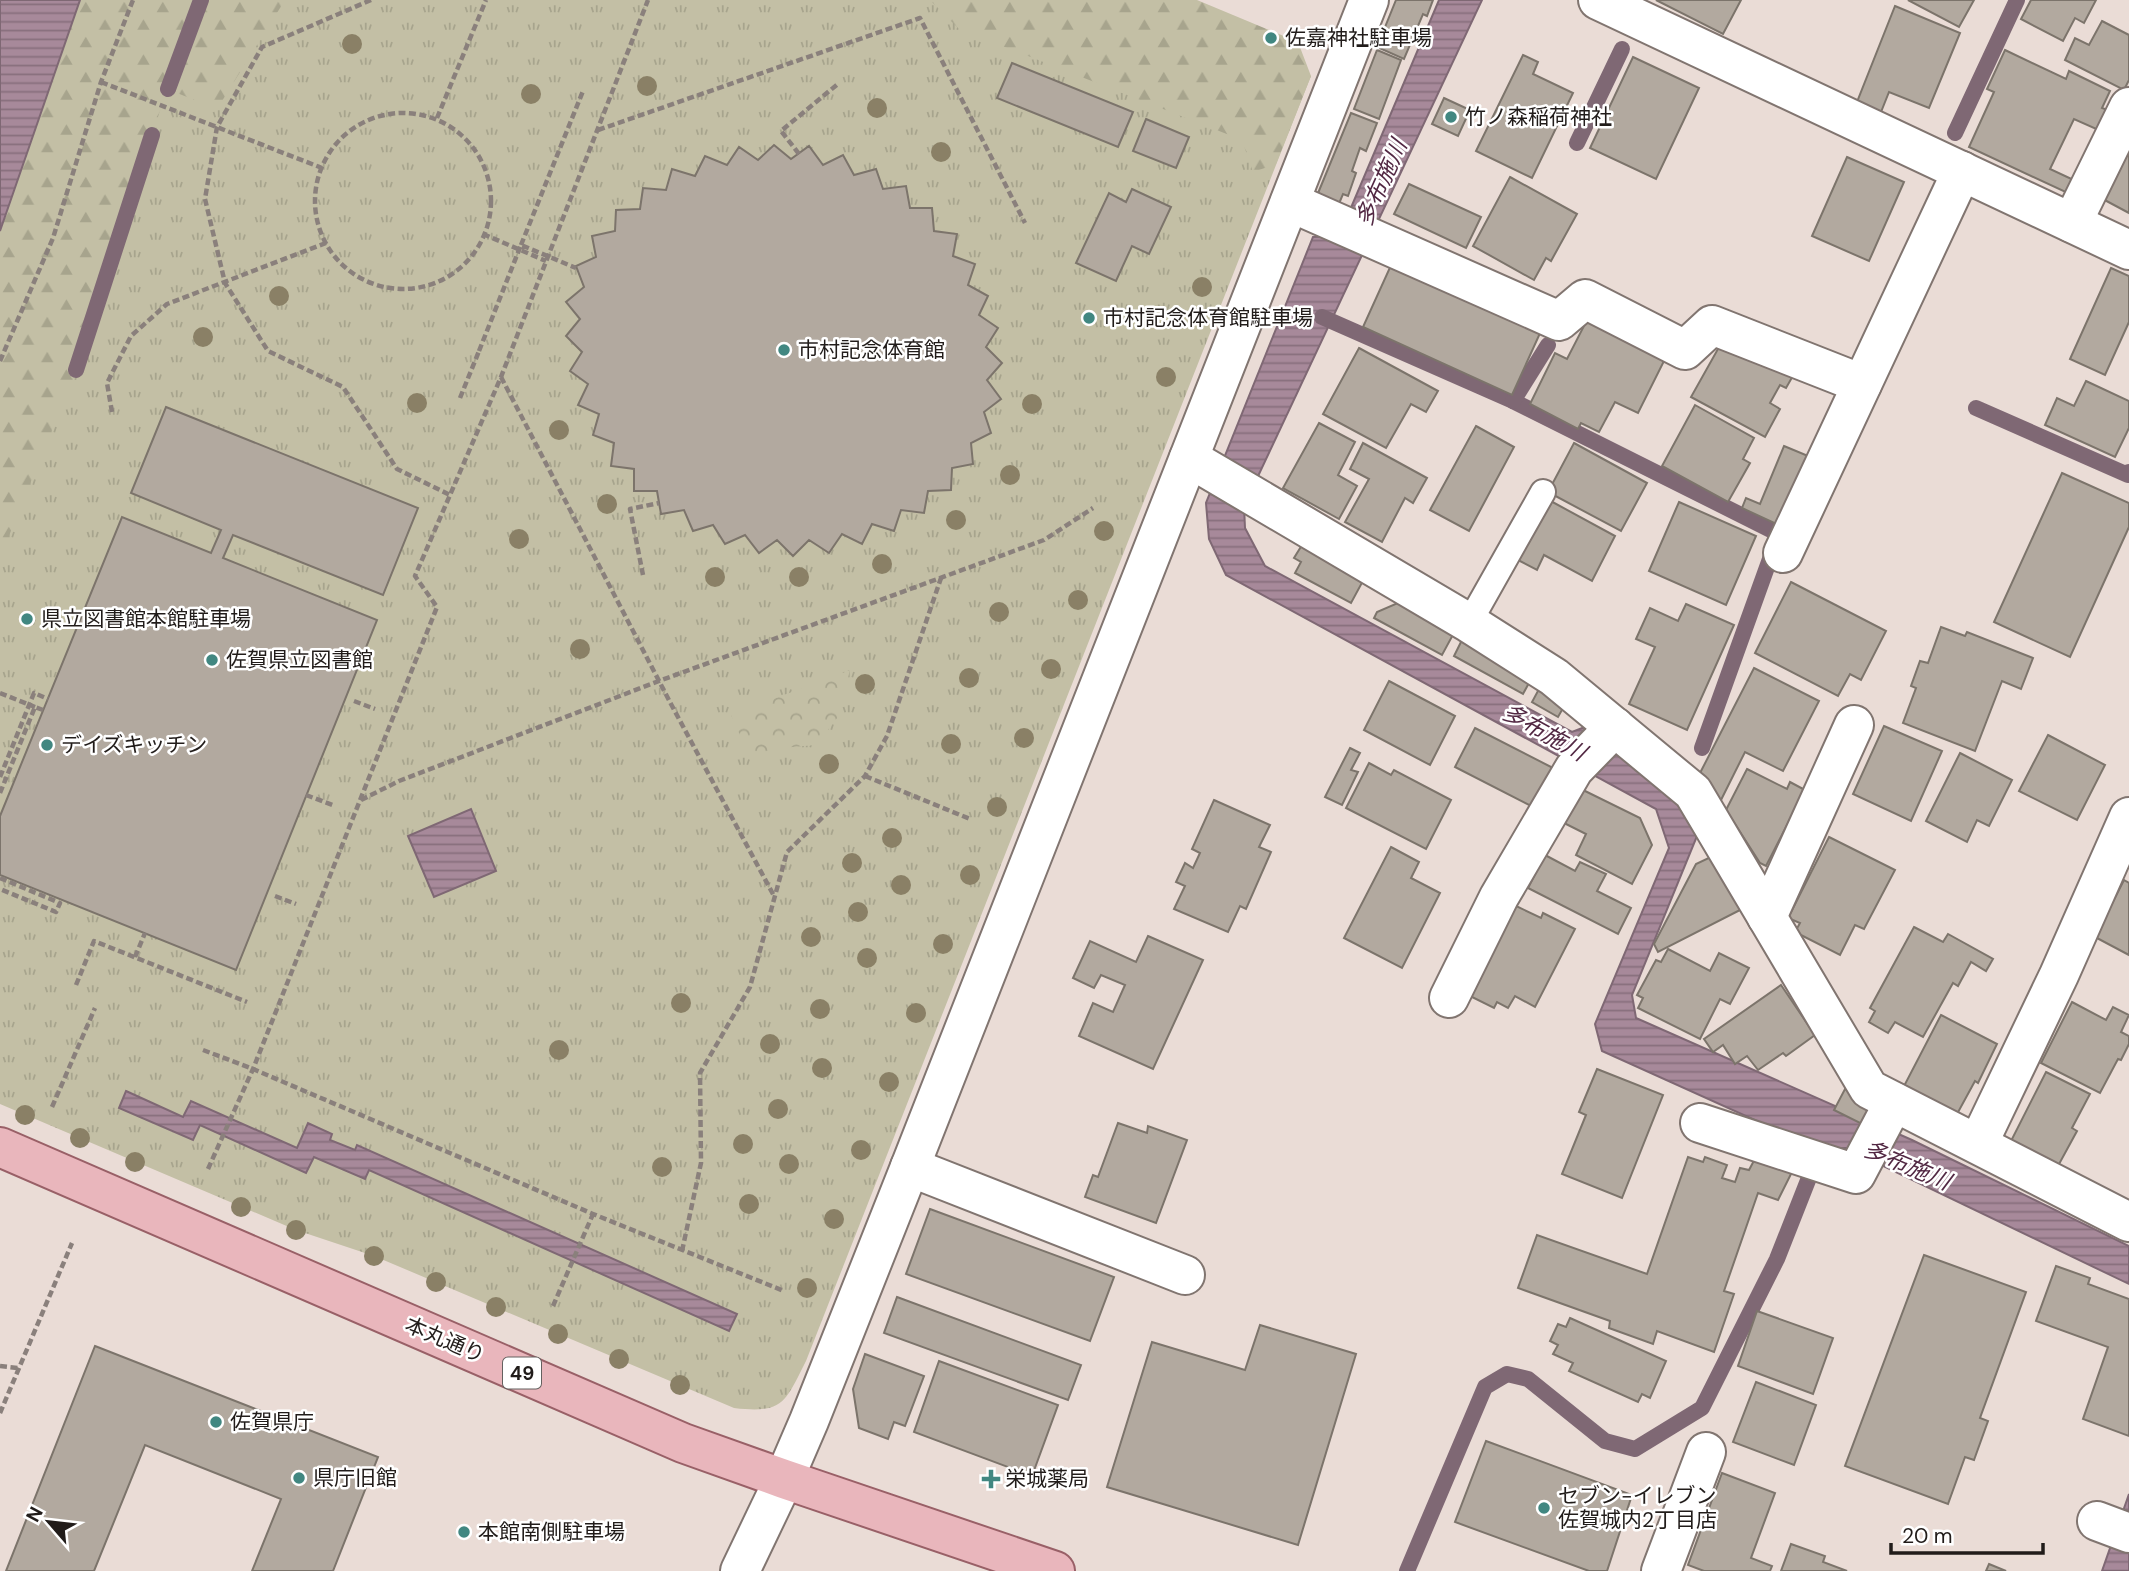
<svg xmlns="http://www.w3.org/2000/svg" width="2129" height="1571" font-family="'DM Sans','Noto Sans JP',sans-serif">
<style>
.grass{fill:url(#grass-tufts)}
.forest{fill:url(#forest-firs)}
.park{fill:url(#park-crowns)}
.water{fill:url(#water-rules);stroke:#7f6874;stroke-width:2}
.lines{fill:none;stroke-linecap:round;stroke-linejoin:round}
.stream{stroke:#7f6874;stroke-width:16}
.building{fill:#b2a99f;stroke:#7c746b;stroke-width:2}
.service-casing{stroke:#817570;stroke-width:28}
.minor-casing{stroke:#817570;stroke-width:42}
.tertiary-casing{stroke:#817570;stroke-width:42}
.primary-casing{stroke:#996067;stroke-width:42}
.path{stroke:#8a807c;stroke-width:4.5;stroke-dasharray:7 3.5;stroke-linecap:butt}
.service{stroke:#fff;stroke-width:24}
.minor{stroke:#fff;stroke-width:38}
.tertiary{stroke:#fff;stroke-width:38}
.primary{stroke:#e9b6bc;stroke-width:38}
.path-bridge{stroke:#8a807c;stroke-width:4.5;stroke-dasharray:7 3.5;stroke-linecap:butt}
.tree{fill:#8a8066}
.poi-dot{fill:#418781;stroke:#fff;stroke-width:2.5}
.labels{text-anchor:middle;dominant-baseline:central;stroke-width:5;stroke-linejoin:round;paint-order:stroke}
.shield{fill:#fff;stroke:#64605f;stroke-width:2}
.shield-label{font-size:19px;font-weight:bold;fill:#211c1a}
.poi-label{font-size:21px;fill:#211c1a;stroke:#fff;text-anchor:start}
.street-label{font-size:21px;fill:#211c1a;stroke:#fff}
.water-label{font-size:23px;font-style:italic;fill:#522843;stroke:#fff}
</style>
<defs>
<pattern id="grass-tufts" width="24" height="20" patternUnits="userSpaceOnUse" patternTransform="scale(1.75)"><rect width="24" height="20" fill="#c3bfa5"/><path d="M3 7l-1-3M5 7V3M7 7l1-3M15 17l-1-3M17 17v-4M19 17l1-3" fill="none" stroke="#a7a48d"/></pattern>
<pattern id="forest-firs" width="22" height="20" patternUnits="userSpaceOnUse" patternTransform="scale(1.75)"><rect width="22" height="20" fill="#c3bfa5"/><path d="M5 1l3.5 6h-7zM16 11l3.5 6h-7z" fill="#a7a48d"/></pattern>
<pattern id="park-crowns" width="20" height="18" patternUnits="userSpaceOnUse" patternTransform="scale(1.75)"><rect width="20" height="18" fill="#c3bfa5"/><path d="M2 6a3 3 0 1 1 6 0M12 15a3 3 0 1 1 6 0" fill="none" stroke="#a7a48d"/></pattern>
<pattern id="water-rules" width="6" height="5" patternUnits="userSpaceOnUse" patternTransform="scale(1.75)"><rect width="6" height="5" fill="#a7899a"/><path d="M0 2.5h6" fill="none" stroke="#886f7d"/></pattern>
</defs>
<rect width="100%" height="100%" fill="#eadcd6"/>
<path class="grass" d="M80,0H1123L1311,76L806,1361C785,1402 784,1414 734,1408L374,1256L296,1230L0,1104V231Z"/>
<g class="forest">
<polygon points="80,0 285,0 217,109 167,89 76,370 0,558 0,231"/>
<polygon points="930,0 1197,0 1298,42 1311,76 1276,164 1253,172 1242,140 959,29"/>
</g>
<polygon class="park" points="850,670 838,717 816,745 781,748 758,775 731,715"/>
<g class="water">
<polygon points="0,0 80,0 0,231"/>
<polygon points="1439,0 1482,0 1244,506 1245,528 1265,566 1572,732 1585,727 1673,794 1697,836 1632,995 1636,1018 1912,1140 2129,1246 2129,1284 1846,1148 1819,1149 1602,1051 1595,1024 1669,848 1656,809 1226,575 1209,539 1206,503 1313,237 1339,236"/>
<polygon points="471,809 496,871 434,897 408,836"/>
<polygon points="126,1091 183,1117 191,1101 297,1148 308,1123 332,1134 330,1140 355,1150 357,1145 737,1314 729,1331 369,1170 365,1179 314,1157 306,1173 200,1125 193,1140 119,1108"/>
<polygon points="2129,1494 2129,1571 2102,1571"/>
</g>
<g class="lines">
<g class="stream">
<polyline points="168,89 201,0"/>
<polyline points="1955,133 2017,0"/>
<polyline points="1577,143 1622,49"/>
<polyline points="1322,317 1513,401 1779,534 1702,748"/>
<polyline points="76,370 152,135"/>
<polyline points="1513,401 1548,345"/>
<polyline points="1976,408 2128,475 2129,472"/>
<polyline points="1407,1571 1485,1387 1507,1374 1528,1379 1605,1441 1635,1449 1702,1408 1777,1259 1816,1160"/>
</g>
</g>
<g class="building">
<polygon points="1396,0 1433,0 1427,16 1423,14 1404,59 1377,47"/>
<polygon points="1656,0 1741,0 1723,34"/>
<polygon points="1908,0 1974,0 1959,27"/>
<polygon points="2031,0 2096,0 2084,23 2075,18 2063,41 2021,19"/>
<polygon points="1895,6 1960,33 1929,108 1889,92 1881,112 1857,102"/>
<polygon points="2102,21 2129,35 2129,80 2124,90 2065,60 2075,38 2089,45"/>
<polygon points="1377,50 1401,60 1379,119 1354,109"/>
<polygon points="2005,50 2066,79 2069,71 2110,91 2102,108 2113,112 2103,132 2074,119 2050,169 2078,182 2072,195 1969,147 1994,92 1987,89"/>
<polygon points="1523,55 1538,62 1533,74 1573,93 1532,178 1476,151"/>
<polygon points="1633,57 1699,88 1656,179 1590,148"/>
<polygon points="1012,63 1133,112 1118,147 997,98"/>
<polygon points="1444,98 1470,110 1458,136 1432,124"/>
<polygon points="1351,113 1377,123 1366,151 1360,148 1352,171 1356,173 1348,196 1343,194 1338,206 1316,198"/>
<polygon points="1146,119 1189,137 1176,168 1133,151"/>
<polygon points="2129,143 2129,213 2099,197"/>
<polygon points="774,145 791,159 809,146 823,165 843,155 854,175 876,169 883,189 906,186 910,208 932,208 934,231 957,234 953,256 975,264 968,285 988,296 979,315 998,328 986,347 1002,363 987,380 1001,399 984,412 991,433 971,443 973,464 952,468 951,490 928,491 924,513 901,510 894,531 872,524 862,544 842,534 829,553 809,540 793,556 777,540 759,553 745,535 725,544 713,525 693,531 684,510 661,514 657,491 634,491 634,469 611,466 614,443 593,435 599,414 578,405 588,384 570,371 582,352 566,336 580,319 566,302 584,287 576,266 596,257 592,236 615,231 616,210 640,209 643,188 666,190 672,169 695,176 705,156 727,165 739,147 758,160"/>
<polygon points="1847,157 1904,182 1869,261 1812,236"/>
<polygon points="1510,177 1577,214 1551,261 1546,258 1534,280 1473,246"/>
<polygon points="1409,184 1481,217 1466,248 1394,214"/>
<polygon points="1132,189 1171,207 1149,254 1132,246 1116,281 1076,263 1109,193 1126,202"/>
<polygon points="1392,263 1541,331 1512,395 1363,327"/>
<polygon points="2111,268 2129,276 2129,322 2105,375 2070,359"/>
<polygon points="1587,320 1665,359 1638,413 1615,402 1599,432 1581,423 1578,429 1530,404 1555,353 1567,359"/>
<polygon points="1723,340 1794,374 1786,388 1780,385 1770,403 1780,409 1765,437 1691,397"/>
<polygon points="1359,348 1438,391 1426,412 1411,404 1386,448 1323,414"/>
<polygon points="2086,381 2129,401 2129,428 2115,457 2045,425 2057,398 2074,406"/>
<polygon points="1695,405 1754,438 1743,459 1750,463 1728,502 1662,466"/>
<polygon points="166,407 418,508 383,595 233,535 223,558 377,620 236,970 0,875 0,816 122,517 211,553 221,530 131,493"/>
<polygon points="1319,423 1355,442 1338,475 1357,486 1339,519 1283,488"/>
<polygon points="1476,426 1514,447 1469,531 1430,510"/>
<polygon points="1363,443 1427,478 1413,503 1405,498 1382,542 1345,522 1369,479 1350,469"/>
<polygon points="1574,443 1647,483 1621,531 1548,492"/>
<polygon points="1784,446 1813,458 1783,527 1742,508 1746,498 1760,504"/>
<polygon points="2062,473 2129,503 2129,527 2070,657 1994,622"/>
<polygon points="1547,499 1615,536 1592,581 1544,555 1537,570 1516,559"/>
<polygon points="1679,502 1756,536 1726,605 1649,571"/>
<polygon points="1302,545 1364,579 1351,603 1295,573 1301,562 1294,558"/>
<polygon points="1791,582 1886,631 1861,680 1850,674 1838,696 1755,653"/>
<polygon points="1400,602 1455,631 1442,655 1374,618 1377,612"/>
<polygon points="1686,604 1734,625 1687,730 1629,704 1655,647 1636,639 1650,608 1678,621"/>
<polygon points="1941,627 1965,636 1967,632 2033,658 2021,689 2002,681 1975,751 1903,723 1916,688 1911,686 1920,661 1928,663"/>
<polygon points="1462,640 1530,681 1523,694 1454,656"/>
<polygon points="1754,668 1819,701 1783,771 1745,752 1719,804 1699,775"/>
<polygon points="1389,681 1455,716 1430,765 1364,730"/>
<polygon points="1539,689 1566,703 1558,717 1532,702"/>
<polygon points="1884,726 1942,751 1911,821 1853,794"/>
<polygon points="1475,728 1555,769 1535,808 1455,767"/>
<polygon points="2048,735 2105,765 2077,820 2019,791"/>
<polygon points="1350,748 1360,753 1351,770 1358,772 1342,805 1325,797"/>
<polygon points="1960,753 2012,780 1989,826 1977,820 1967,842 1926,821"/>
<polygon points="1369,763 1391,775 1394,770 1451,800 1426,849 1346,808"/>
<polygon points="1747,769 1787,789 1790,782 1805,790 1766,866 1760,863 1726,810"/>
<polygon points="1581,789 1640,818 1652,845 1632,884 1576,855 1586,834 1564,823"/>
<polygon points="1214,800 1270,825 1259,847 1271,852 1246,909 1240,906 1228,932 1174,909 1185,886 1176,882 1185,863 1193,868 1200,853 1192,849"/>
<polygon points="1829,837 1895,870 1864,929 1855,925 1840,955 1795,932 1800,923 1788,918"/>
<polygon points="1391,847 1419,862 1411,878 1440,893 1402,968 1344,938"/>
<polygon points="1717,854 1744,908 1658,952 1654,944 1696,864"/>
<polygon points="1545,855 1575,871 1580,862 1606,874 1597,891 1631,908 1618,934 1528,888"/>
<polygon points="2124,880 2129,883 2129,955 2095,937"/>
<polygon points="1512,904 1541,918 1543,913 1575,929 1535,1007 1515,996 1508,1008 1497,1002 1494,1008 1466,994"/>
<polygon points="1914,927 1943,942 1948,934 1993,959 1986,971 1971,962 1958,986 1953,983 1923,1037 1895,1022 1888,1033 1869,1022 1875,1011 1870,1008"/>
<polygon points="1148,936 1203,960 1153,1069 1079,1036 1093,1003 1113,1012 1125,985 1101,975 1094,988 1073,978 1090,941 1136,962"/>
<polygon points="1668,949 1710,971 1719,953 1749,968 1730,1004 1720,999 1700,1039 1638,1008 1643,998 1637,995 1656,960 1661,962"/>
<polygon points="1781,985 1815,1035 1786,1056 1783,1053 1758,1070 1747,1056 1735,1064 1723,1045 1713,1052 1704,1039"/>
<polygon points="2072,1002 2106,1020 2113,1007 2129,1015 2121,1032 2129,1036 2129,1044 2121,1060 2118,1059 2100,1093 2041,1063"/>
<polygon points="1941,1015 1997,1044 1978,1083 1975,1081 1956,1116 1903,1088"/>
<polygon points="1597,1069 1663,1095 1622,1198 1562,1174 1586,1115 1579,1112"/>
<polygon points="2046,1072 2090,1094 2072,1128 2077,1131 2058,1166 2011,1141"/>
<polygon points="1845,1089 1872,1103 1862,1124 1834,1110"/>
<polygon points="1118,1123 1147,1133 1148,1126 1187,1140 1156,1223 1085,1197 1093,1175 1098,1177"/>
<polygon points="1758,1153 1793,1170 1778,1200 1758,1193 1724,1291 1734,1294 1714,1352 1657,1331 1653,1344 1609,1328 1610,1321 1518,1288 1537,1235 1647,1274 1688,1157 1703,1162 1705,1157 1727,1165 1722,1178 1735,1182 1740,1168 1749,1170"/>
<polygon points="930,1209 1114,1277 1090,1341 906,1274"/>
<polygon points="1924,1255 2026,1292 1980,1418 1988,1421 1974,1460 1965,1457 1948,1504 1845,1466"/>
<polygon points="2056,1266 2090,1278 2088,1284 2129,1299 2129,1436 2083,1419 2108,1347 2036,1321"/>
<polygon points="897,1297 1081,1365 1068,1400 884,1333"/>
<polygon points="1757,1311 1833,1338 1813,1394 1738,1366"/>
<polygon points="1570,1318 1666,1361 1650,1398 1642,1394 1638,1402 1569,1371 1573,1363 1553,1354 1558,1345 1550,1341 1558,1324 1566,1327"/>
<polygon points="1260,1325 1356,1354 1298,1545 1107,1487 1152,1342 1245,1370"/>
<polygon points="95,1346 378,1457 333,1571 252,1571 281,1499 145,1445 94,1571 6,1571"/>
<polygon points="865,1354 924,1376 905,1426 894,1422 888,1439 859,1428 853,1389"/>
<polygon points="939,1361 1058,1405 1032,1476 914,1432"/>
<polygon points="1756,1382 1816,1405 1794,1465 1733,1442"/>
<polygon points="1486,1441 1632,1495 1607,1571 1589,1571 1455,1522"/>
<polygon points="1722,1473 1775,1493 1751,1558 1772,1566 1770,1571 1704,1571 1688,1565"/>
<polygon points="1791,1544 1825,1556 1823,1562 1847,1571 1781,1571"/>
<polygon points="1989,1564 2006,1571 1986,1571"/>
</g>
<g class="lines">
<g class="service-casing">
<polyline id="service" points="1469,623 1543,492"/>
</g>
<g class="minor-casing">
<g id="minor">
<polyline points="1598,0 2129,250"/>
<polyline points="1290,202 1559,321 1585,299 1685,350 1712,325 1862,384"/>
<polyline points="2072,223 2129,107"/>
<polyline points="1189,458 1469,623 1554,677 1693,792 1869,1089 2129,1222"/>
<polyline points="1783,553 1962,171"/>
<polyline points="1767,917 1854,725"/>
<polyline points="1449,998 1499,897 1574,769 1615,727"/>
<polyline points="1700,1123 1856,1174 1894,1102"/>
<polyline points="1978,1144 2059,975 2129,817"/>
<polyline points="910,1167 1185,1275"/>
<polyline points="784,1479 809,1421 910,1167 1369,0"/>
<polyline points="2097,1521 2129,1533"/>
<polyline points="1661,1571 1706,1452"/>
</g>
</g>
<g class="tertiary-casing">
<polyline id="tertiary" points="740,1571 784,1479"/>
</g>
<g class="primary-casing">
<polyline id="primary" points="0,1147 683,1443 784,1479 1055,1571"/>
</g>
<g class="path">
<polyline points="371,0 262,47 217,127 205,199 225,283 268,351 343,387 397,469 450,495"/>
<polyline points="101,82 322,168"/>
<circle cx="403" cy="201" r="88"/>
<polyline points="437,118 486,0"/>
<polyline points="598,130 920,18 1025,223"/>
<polyline points="799,154 781,131 839,83"/>
<polyline points="483,234 546,261"/>
<polyline points="521,245 583,91"/>
<polyline points="0,361 53,238 101,82 133,0"/>
<polyline points="501,377 671,704 774,896"/>
<polyline points="460,398 479,351"/>
<polyline points="112,412 107,383 131,336 167,304 326,243"/>
<polyline points="643,575 630,509 659,503"/>
<polyline points="354,701 375,709"/>
<polyline points="865,776 970,819"/>
<polyline points="0,777 34,693 48,699"/>
<polyline points="0,793 35,707 43,710"/>
<polyline points="306,795 335,806"/>
<polyline points="361,800 399,781 659,681 1044,540 1093,508"/>
<polyline points="0,878 60,903 56,912 0,889"/>
<polyline points="275,896 296,904"/>
<polyline points="135,957 145,933"/>
<polyline points="76,985 94,941 247,1002"/>
<polyline points="203,1050 253,1069 593,1214 784,1291"/>
<polyline points="52,1107 95,1008"/>
<polyline points="208,1169 253,1069 437,607 415,576 501,377 648,0"/>
<polyline points="682,1251 701,1163 700,1073 750,987 787,852 865,776 887,736 941,578"/>
<polyline points="553,1306 593,1214"/>
<polyline points="0,1366 18,1368"/>
<polyline points="0,1413 72,1243"/>
</g>
<use href="#service" class="service"/>
<use href="#minor" class="minor"/>
<use href="#tertiary" class="tertiary"/>
<use href="#primary" class="primary"/>
<g class="path-bridge">
<polyline points="479,351 521,245 576,268"/>
<polyline points="0,693 35,707"/>
</g>
</g>
<g class="tree">
<circle cx="352" cy="44" r="10"/>
<circle cx="647" cy="86" r="10"/>
<circle cx="531" cy="94" r="10"/>
<circle cx="877" cy="108" r="10"/>
<circle cx="941" cy="152" r="10"/>
<circle cx="1202" cy="287" r="10"/>
<circle cx="279" cy="296" r="10"/>
<circle cx="203" cy="337" r="10"/>
<circle cx="1166" cy="377" r="10"/>
<circle cx="417" cy="403" r="10"/>
<circle cx="1032" cy="404" r="10"/>
<circle cx="559" cy="430" r="10"/>
<circle cx="1010" cy="475" r="10"/>
<circle cx="607" cy="504" r="10"/>
<circle cx="956" cy="520" r="10"/>
<circle cx="1104" cy="531" r="10"/>
<circle cx="519" cy="539" r="10"/>
<circle cx="882" cy="564" r="10"/>
<circle cx="715" cy="577" r="10"/>
<circle cx="799" cy="577" r="10"/>
<circle cx="1078" cy="600" r="10"/>
<circle cx="999" cy="612" r="10"/>
<circle cx="580" cy="649" r="10"/>
<circle cx="1051" cy="669" r="10"/>
<circle cx="969" cy="678" r="10"/>
<circle cx="865" cy="684" r="10"/>
<circle cx="1024" cy="738" r="10"/>
<circle cx="951" cy="744" r="10"/>
<circle cx="829" cy="764" r="10"/>
<circle cx="997" cy="807" r="10"/>
<circle cx="892" cy="838" r="10"/>
<circle cx="852" cy="863" r="10"/>
<circle cx="970" cy="875" r="10"/>
<circle cx="901" cy="885" r="10"/>
<circle cx="858" cy="912" r="10"/>
<circle cx="811" cy="937" r="10"/>
<circle cx="943" cy="944" r="10"/>
<circle cx="867" cy="958" r="10"/>
<circle cx="681" cy="1003" r="10"/>
<circle cx="820" cy="1009" r="10"/>
<circle cx="916" cy="1013" r="10"/>
<circle cx="770" cy="1044" r="10"/>
<circle cx="559" cy="1050" r="10"/>
<circle cx="822" cy="1068" r="10"/>
<circle cx="889" cy="1082" r="10"/>
<circle cx="778" cy="1109" r="10"/>
<circle cx="25" cy="1115" r="10"/>
<circle cx="80" cy="1138" r="10"/>
<circle cx="743" cy="1144" r="10"/>
<circle cx="861" cy="1150" r="10"/>
<circle cx="135" cy="1162" r="10"/>
<circle cx="789" cy="1164" r="10"/>
<circle cx="662" cy="1167" r="10"/>
<circle cx="749" cy="1204" r="10"/>
<circle cx="241" cy="1207" r="10"/>
<circle cx="834" cy="1219" r="10"/>
<circle cx="296" cy="1230" r="10"/>
<circle cx="374" cy="1256" r="10"/>
<circle cx="436" cy="1282" r="10"/>
<circle cx="807" cy="1288" r="10"/>
<circle cx="496" cy="1307" r="10"/>
<circle cx="558" cy="1334" r="10"/>
<circle cx="619" cy="1359" r="10"/>
<circle cx="680" cy="1385" r="10"/>
</g>
<g class="poi-dot">
<circle cx="1271" cy="38" r="7"/>
<circle cx="1451" cy="117" r="7"/>
<circle cx="1089" cy="318" r="7"/>
<circle cx="784" cy="350" r="7"/>
<circle cx="27" cy="619" r="7"/>
<circle cx="212" cy="660" r="7"/>
<circle cx="47" cy="745" r="7"/>
<circle cx="216" cy="1422" r="7"/>
<circle cx="299" cy="1478" r="7"/>
<path d="M987.5 1468.5h7v7h7v7h-7v7h-7v-7h-7v-7h7z"/>
<circle cx="1544" cy="1508" r="7"/>
<circle cx="464" cy="1532" r="7"/>
</g>
<g class="labels">
<rect class="shield" x="503" y="1357.5" width="38" height="31" rx="5"/>
<g class="shield-label">
<text x="522" y="1373">49</text>
</g>
<g class="poi-label">
<text x="1285" y="38">佐嘉神社駐車場</text>
<text x="1465" y="117">竹ノ森稲荷神社</text>
<text x="1103" y="318">市村記念体育館駐車場</text>
<text x="798" y="350">市村記念体育館</text>
<text x="41" y="619">県立図書館本館駐車場</text>
<text x="226" y="660">佐賀県立図書館</text>
<text x="61" y="745">デイズキッチン</text>
<text x="230" y="1422">佐賀県庁</text>
<text x="313" y="1478">県庁旧館</text>
<text x="1005" y="1479">栄城薬局</text>
<text x="1558" y="1496">セブン−イレブン<tspan x="1558" dy="24">佐賀城内2丁目店</tspan></text>
<text x="478" y="1532">本館南側駐車場</text>
</g>
<g class="street-label">
<text transform="translate(445 1340) rotate(23)">本丸通り</text>
</g>
<g class="water-label">
<text transform="translate(1381 183) rotate(-66)">多布施川</text>
<text transform="translate(1544 732) rotate(29)">多布施川</text>
<text transform="translate(1907 1165) rotate(23)">多布施川</text>
</g>
</g>
<g transform="translate(49 1522) rotate(298)" stroke="#ffffff" stroke-width="5" paint-order="stroke">
<path d="M0-5L12 26L0 18L-12 26Z" fill="#211c1a"/>
<text y="-10" font-size="19" font-weight="bold" text-anchor="middle" fill="#211c1a">N</text>
</g>
<path d="M1891 1543v10h152v-10" fill="none" stroke="#211c1a" stroke-width="3.5"/>
<text x="1902" y="1543" font-size="21" fill="#211c1a" stroke="#ffffff" stroke-width="5" paint-order="stroke">20 m</text>
</svg>
